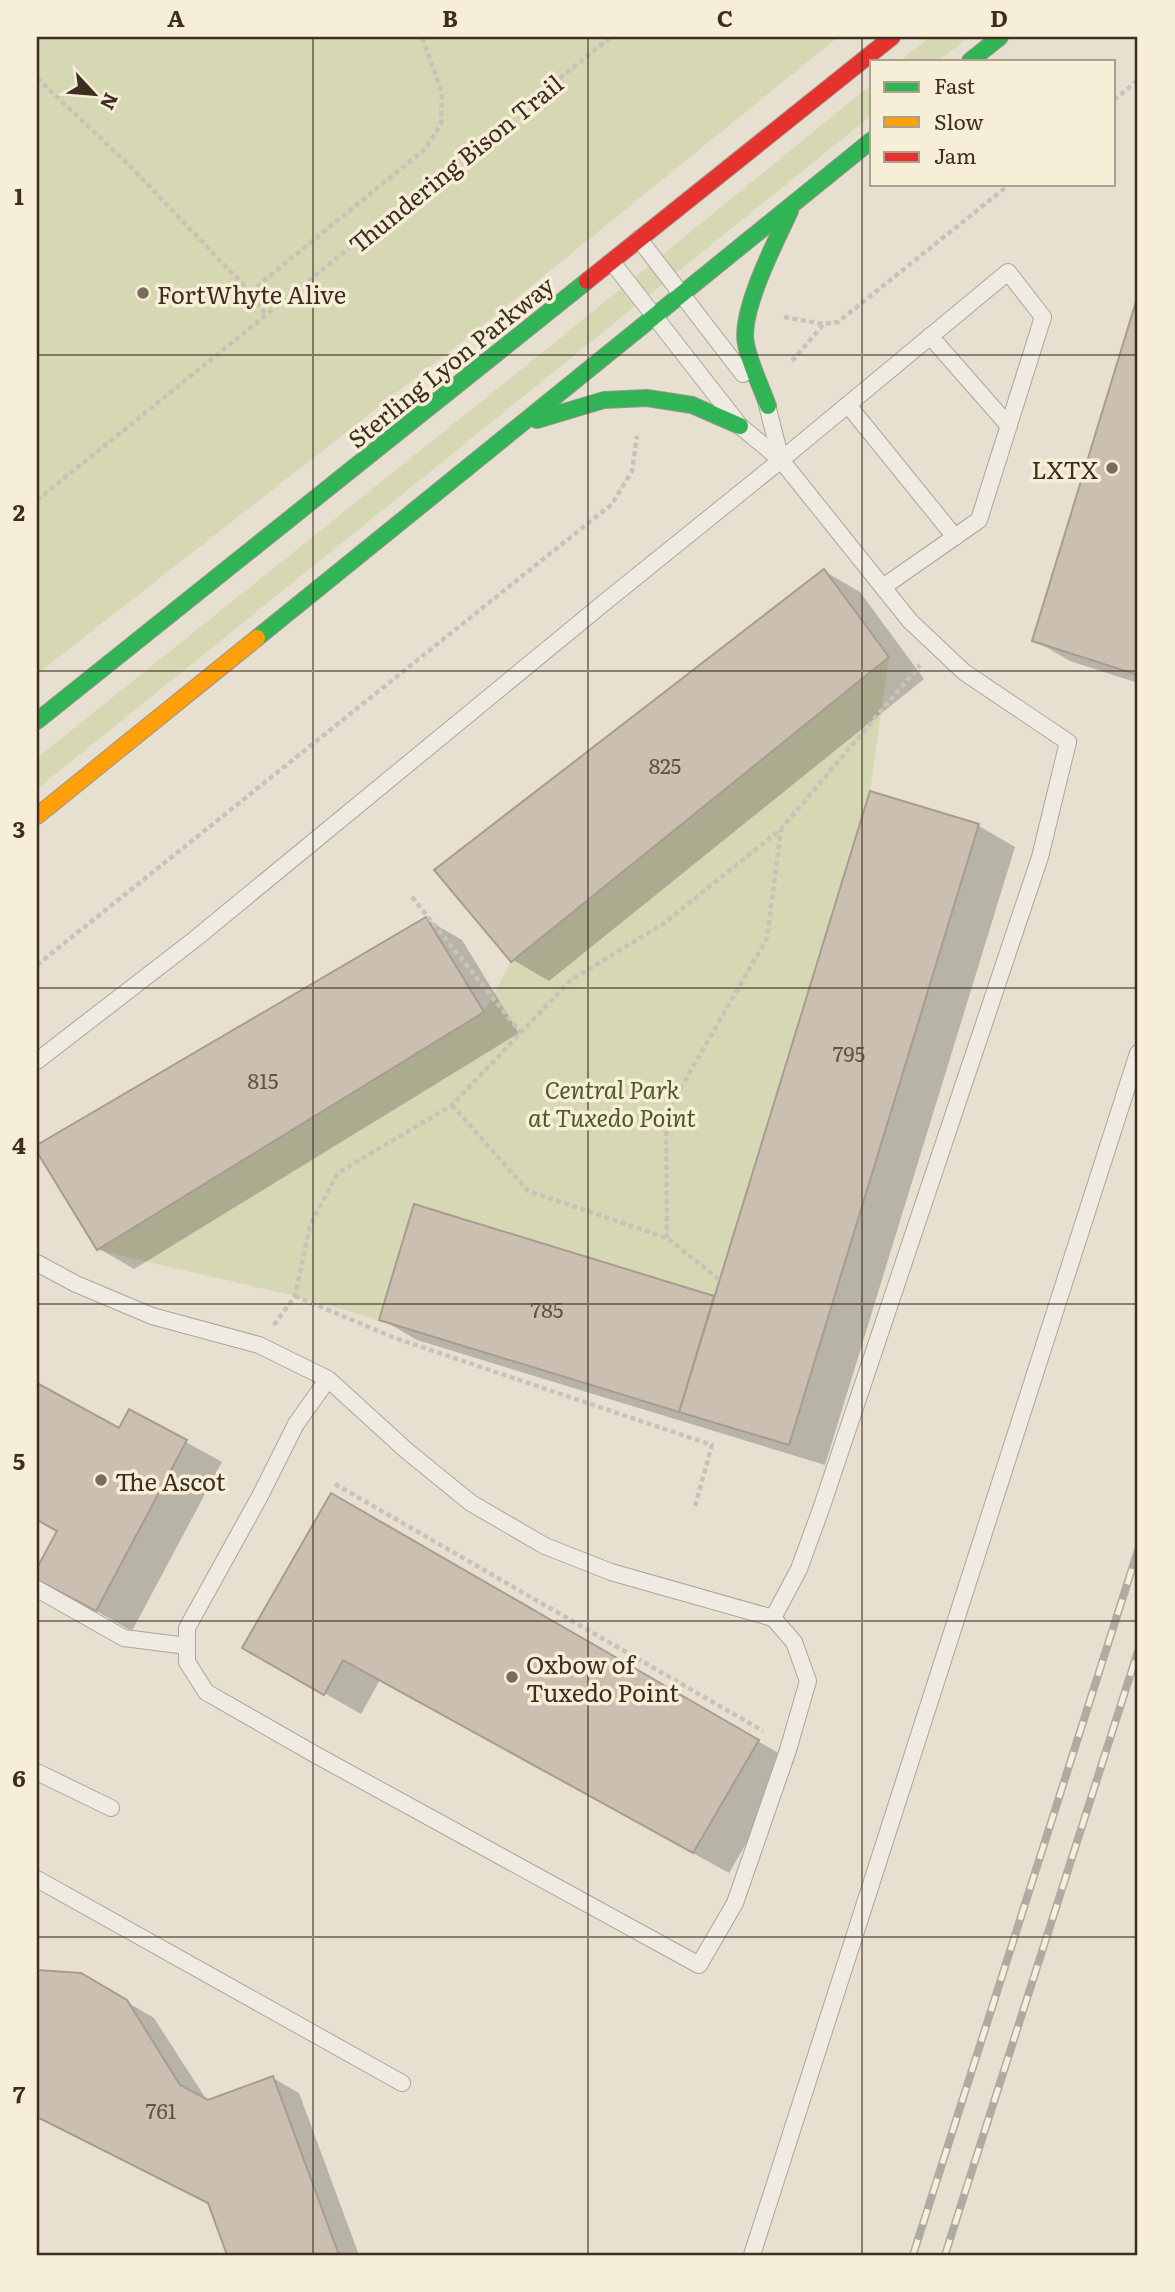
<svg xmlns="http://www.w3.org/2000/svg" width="1175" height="2292" font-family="Literata,serif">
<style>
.green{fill:#d6d7b3}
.shadow{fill:#0003}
.building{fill:#cbbfb2;stroke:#a89c90;stroke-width:2}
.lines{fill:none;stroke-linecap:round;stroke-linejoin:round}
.lane-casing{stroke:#ada599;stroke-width:18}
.fast-casing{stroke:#9c958a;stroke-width:18}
.slow-casing{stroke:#9c958a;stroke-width:18}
.jam-casing{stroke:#9c958a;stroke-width:18}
.path{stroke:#c8c2b9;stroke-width:4.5;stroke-dasharray:5 3.5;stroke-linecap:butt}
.lane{stroke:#efebe3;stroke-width:16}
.fast{stroke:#30b455;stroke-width:16}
.slow{stroke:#ff9f0a;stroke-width:16}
.jam{stroke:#e5322d;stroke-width:16}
.rail-casing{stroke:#afaaa2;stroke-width:8}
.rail{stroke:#f7eed8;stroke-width:5;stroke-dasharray:16;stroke-linecap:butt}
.grid{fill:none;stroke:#3d2e20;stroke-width:2;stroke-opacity:0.55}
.poi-dot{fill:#786c5e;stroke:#f7eed8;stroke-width:2.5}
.labels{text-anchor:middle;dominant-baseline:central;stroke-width:7;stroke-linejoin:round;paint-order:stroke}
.number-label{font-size:21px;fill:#605244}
.street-label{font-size:24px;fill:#3d2e20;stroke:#f7eed8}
.poi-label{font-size:24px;fill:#3d2e20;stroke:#f7eed8;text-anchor:start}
.park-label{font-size:24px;font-style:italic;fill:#4d5a26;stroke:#f7eed8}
.neatline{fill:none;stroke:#3d2e20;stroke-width:2.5}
.grid-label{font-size:23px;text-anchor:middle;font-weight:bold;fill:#3d2e20}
</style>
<rect width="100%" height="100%" fill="#e7e0d1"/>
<g class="green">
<polygon points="37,37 838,37 482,326 37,674"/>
<polygon points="930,37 969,37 938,61 900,61"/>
<polygon points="872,84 872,115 37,789 37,758 538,356"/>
<polygon points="889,657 870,791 714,1296 415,1204 379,1320 295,1296 97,1250 484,1012 511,962"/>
</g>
<g class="shadow">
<polygon points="1138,301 1138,683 1070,661 1034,640"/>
<polygon points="824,571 860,592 924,679 549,981 513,960"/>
<polygon points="871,793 979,826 1015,847 825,1465 417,1340 381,1319 415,1206 716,1299"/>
<polygon points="426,919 462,940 519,1033 134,1269 98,1248 37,1147"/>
<polygon points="37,1385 120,1430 130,1411 222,1462 132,1631 37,1578 37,1572 58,1531 37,1520"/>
<polygon points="332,1495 794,1762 729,1873 380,1680 361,1714 244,1647"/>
<polygon points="37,1972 81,1975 154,2018 208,2102 273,2078 299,2093 359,2255 229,2255 210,2204 37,2118"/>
</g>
<g class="building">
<polygon points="1138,295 1138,675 1032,641"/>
<polygon points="824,569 889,657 511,962 434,870"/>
<polygon points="870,791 979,824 789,1445 679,1412"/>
<polygon points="426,917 484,1012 97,1250 37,1152 37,1145"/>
<polygon points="414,1204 714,1296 679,1412 379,1320"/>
<polygon points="37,1383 119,1428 129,1409 187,1440 96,1611 37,1580 37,1568 57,1531 37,1520"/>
<polygon points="331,1493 759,1740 693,1853 343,1660 324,1695 242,1648"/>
<polygon points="37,1970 81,1973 127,2000 180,2085 208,2100 273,2076 339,2255 227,2255 208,2203 37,2117"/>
</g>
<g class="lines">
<g class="lane-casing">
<g id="lane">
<polyline points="639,239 743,374"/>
<polyline points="612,262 740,426 781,460 910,621 964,672 1068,742 1040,857 821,1509 799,1569 773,1618"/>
<polyline points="930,336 1009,426"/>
<polyline points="767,405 781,460"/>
<polyline points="848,405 955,537"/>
<polyline points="37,1061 195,939 605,602 781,460 1008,272 1043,317 979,520 883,587"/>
<polyline points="37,1263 76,1284 152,1316 259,1345 328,1379 407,1451 471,1503 545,1546 611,1572 773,1618 794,1642 808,1681 788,1750 735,1903 699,1965 316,1755 206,1692 187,1662 187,1628 260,1496 296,1424 328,1379"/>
<polyline points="37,1589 124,1638 187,1646"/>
<polyline points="37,1772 111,1808"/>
<polyline points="37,1879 402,2083"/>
<polyline points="752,2255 1138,1053"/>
</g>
</g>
<g class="fast-casing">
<g id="fast">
<polyline points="970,61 1000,37"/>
<path d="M768,406C761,386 750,365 746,344C739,312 776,241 790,211"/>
<polyline points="537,420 604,400 647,398 692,405 740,426"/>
<polyline points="257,638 872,140"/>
<polyline points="37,721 587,281"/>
</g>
</g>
<g class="slow-casing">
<polyline id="slow" points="37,816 257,638"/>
</g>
<g class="jam-casing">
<polyline id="jam" points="587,281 892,37"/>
</g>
<g class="path">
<polyline points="37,78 131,167 250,292 266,315"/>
<polyline points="1114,100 1138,80"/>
<polyline points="250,292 425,149 441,124 442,93 422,37"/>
<polyline points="784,317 823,324 838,322 1010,184"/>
<polyline points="792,361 823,325"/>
<polyline points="37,500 611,37"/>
<polyline points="412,897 521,1033"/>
<polyline points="37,965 612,504 632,471 637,436"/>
<polyline points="452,1105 528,1191 667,1238 720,1280"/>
<polyline points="667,1238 666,1114 767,938 781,830"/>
<polyline points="295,1296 395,1338 712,1445 694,1510"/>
<polyline points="274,1325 295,1296 310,1225 338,1173 452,1105 571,980 663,924 781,829 920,665"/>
<polyline points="335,1484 763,1731"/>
</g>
<use href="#lane" class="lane"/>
<use href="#fast" class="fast"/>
<use href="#slow" class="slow"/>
<use href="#jam" class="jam"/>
<g class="rail-casing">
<g id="rail">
<polyline points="913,2255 1138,1550"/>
<polyline points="945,2255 1138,1651"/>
</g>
</g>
<use href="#rail" class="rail"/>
</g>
<path class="grid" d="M313,37V2255M588,37V2255M862,37V2255M37,355H1138M37,671H1138M37,988H1138M37,1304H1138M37,1621H1138M37,1937H1138"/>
<g class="poi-dot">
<circle cx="143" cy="293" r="7"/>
<circle cx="1112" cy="468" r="7"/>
<circle cx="101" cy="1480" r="7"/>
<circle cx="512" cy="1677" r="7"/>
</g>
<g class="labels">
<g class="number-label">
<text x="665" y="764">825</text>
<text x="849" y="1052">795</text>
<text x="263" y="1079">815</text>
<text x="547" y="1308">785</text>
<text x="161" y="2109">761</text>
</g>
<g class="street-label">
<text transform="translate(455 163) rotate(-39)">Thundering Bison Trail</text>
<text transform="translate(450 361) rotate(-39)">Sterling Lyon Parkway</text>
</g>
<g class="poi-label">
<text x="157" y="293">FortWhyte Alive</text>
<text x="1098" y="468" text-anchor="end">LXTX</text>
<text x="115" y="1480">The Ascot</text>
<text x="526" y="1663">Oxbow of<tspan x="526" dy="28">Tuxedo Point</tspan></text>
</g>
<g class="park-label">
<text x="612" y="1088">Central Park<tspan x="612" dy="28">at Tuxedo Point</tspan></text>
</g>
</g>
<rect width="1175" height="2292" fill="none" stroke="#f7eed8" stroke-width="77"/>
<rect x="870" y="60" width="245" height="126" fill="#f7eed8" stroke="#ada18e" stroke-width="2"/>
<rect x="884" y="82" width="35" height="10" fill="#30b455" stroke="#ada18e" stroke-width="2"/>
<text x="934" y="94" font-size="21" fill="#3d2e20">Fast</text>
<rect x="884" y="117" width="35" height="10" fill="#ff9f0a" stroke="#ada18e" stroke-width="2"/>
<text x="934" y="130" font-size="21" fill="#3d2e20">Slow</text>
<rect x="884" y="152" width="35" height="10" fill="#e5322d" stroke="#ada18e" stroke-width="2"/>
<text x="934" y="164" font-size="21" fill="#3d2e20">Jam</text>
<g transform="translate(94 94) rotate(116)" stroke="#f7eed8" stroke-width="5" paint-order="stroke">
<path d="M0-5L12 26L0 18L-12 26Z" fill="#3d2e20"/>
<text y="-10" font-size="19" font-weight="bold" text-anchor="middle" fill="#3d2e20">N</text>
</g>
<rect x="38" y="38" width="1098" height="2216" class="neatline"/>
<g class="grid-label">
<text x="176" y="27">A</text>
<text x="450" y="27">B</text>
<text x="725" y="27">C</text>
<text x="999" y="27">D</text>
<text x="19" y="205">1</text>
<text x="19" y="521">2</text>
<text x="19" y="838">3</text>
<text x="19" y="1154">4</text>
<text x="19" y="1470">5</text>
<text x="19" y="1787">6</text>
<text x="19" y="2103">7</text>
</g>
</svg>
